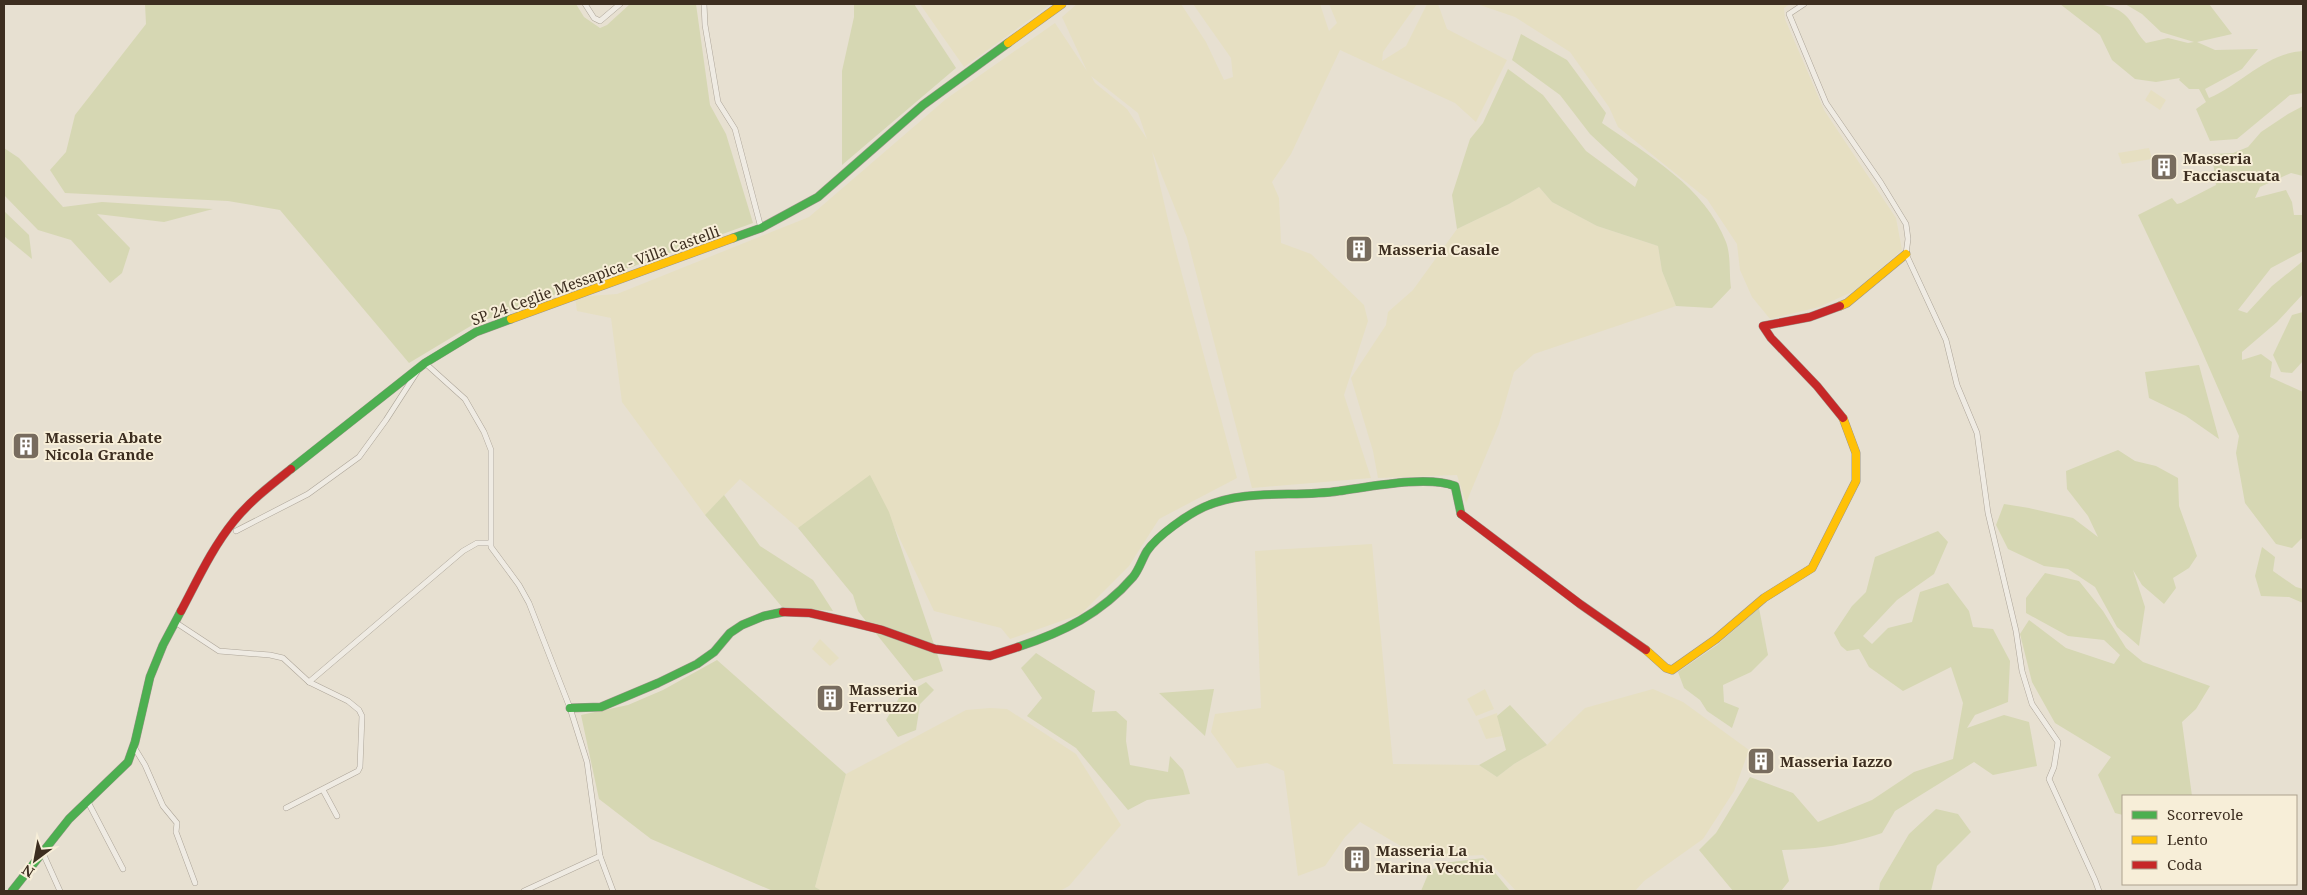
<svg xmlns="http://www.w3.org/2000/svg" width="2307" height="895" font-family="'Noto Serif',serif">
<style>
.farmland{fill:#e6dfc2;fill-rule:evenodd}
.green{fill:#d6d7b3}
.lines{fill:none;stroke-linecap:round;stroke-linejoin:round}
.street-casing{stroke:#ada599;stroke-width:6}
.fast-casing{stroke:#9c958a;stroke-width:9}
.slow-casing{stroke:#9c958a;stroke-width:9}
.jam-casing{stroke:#9c958a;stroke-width:9}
.street{stroke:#efebe3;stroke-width:5}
.fast{stroke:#4caf50;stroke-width:8}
.slow{stroke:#ffc107;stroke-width:8}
.jam{stroke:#c62828;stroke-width:8}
.labels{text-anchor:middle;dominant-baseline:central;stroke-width:4;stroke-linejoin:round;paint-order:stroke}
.poi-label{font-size:15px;font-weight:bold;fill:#3d2e20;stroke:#f7eed8;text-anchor:start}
.street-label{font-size:15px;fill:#3d2e20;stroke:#f7eed8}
</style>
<rect width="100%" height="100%" fill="#e7e0d1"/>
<g class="farmland">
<polygon points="920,4 1051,4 964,67"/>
<path d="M1077,4H1181L1206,42L1224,80L1233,77L1231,58L1193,4H1320L1329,31L1337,23L1329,4H1417L1383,52L1382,61L1406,46L1427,4H1438L1447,29L1507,60L1476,122L1455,103L1340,50L1291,154L1272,182L1279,198L1281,243L1311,254L1364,305L1368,321L1344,395L1371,478L1252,488L1187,238L1152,151L1173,241L1237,478L1159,519L1129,566L1081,614L1010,639L1001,628L934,611L870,476L798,528L740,479L705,515L622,402L611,318L577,311L575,297L617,294L809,217L946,99L1055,23L1087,71L1062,17ZM1091,76L1138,113L1147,139L1127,109L1095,83Z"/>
<polygon points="1477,4 1790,4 1784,8 1785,19 1824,110 1896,218 1902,250 1854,291 1819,307 1770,319 1752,297 1740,270 1737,244 1707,199 1618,127 1609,107 1570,52 1515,17"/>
<polygon points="2151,90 2166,100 2160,110 2145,100"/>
<polygon points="2149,148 2152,159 2122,164 2118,153"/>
<polygon points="1539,187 1552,202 1597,226 1658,246 1662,271 1676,306 1534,354 1514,372 1499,424 1466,503 1457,475 1378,478 1373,451 1351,378 1386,325 1388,312 1413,290 1457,229 1509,204"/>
<polygon points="1372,544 1393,764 1479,765 1497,777 1514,764 1547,745 1585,708 1653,689 1683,702 1749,750 1734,791 1703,839 1644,881 1635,891 1516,891 1483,855 1421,858 1360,822 1345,837 1325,866 1298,876 1284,771 1267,763 1237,768 1211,732 1215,714 1261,708 1255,551"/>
<polygon points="820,639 839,658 830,666 812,649"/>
<polygon points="1485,689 1494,709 1476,716 1467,699"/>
<polygon points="990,708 1007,709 1076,754 1121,825 1069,886 1060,891 822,891 815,887 846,774 966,710"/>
<polygon points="1497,713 1502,736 1486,739 1478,720"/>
</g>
<g class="green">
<polygon points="145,4 576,4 584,17 600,28 607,25 630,4 696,4 710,105 726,134 753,223 474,324 409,363 280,210 228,201 65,193 50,170 66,152 75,115 146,24"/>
<polygon points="854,4 914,4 956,68 842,165 842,71 854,17"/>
<path d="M2060,4C2081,4 2113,0 2128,18C2135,27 2138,35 2146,43L2168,38L2188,43L2194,42L2161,32L2142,14L2125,4H2209L2232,34L2197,42L2215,50L2258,49L2242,69L2205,89L2209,98C2242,84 2266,53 2303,51V93L2290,95L2237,139L2210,141L2196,109L2206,102L2199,89H2189L2179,80L2180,78L2156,82L2135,79L2112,60L2100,35Z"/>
<path d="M1521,34L1567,60L1606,113L1602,123C1648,155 1705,187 1726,242C1731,255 1729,274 1731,288L1712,308L1676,306L1662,271L1658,246L1597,226L1552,202L1539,187L1509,204L1457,229L1452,195L1470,139L1483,123L1508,69L1543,95L1586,151L1635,187L1638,179L1590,134L1560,95L1512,60Z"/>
<polygon points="2303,106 2303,176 2291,173 2260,187 2255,198 2286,190 2292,202 2294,215 2303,215 2303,251 2271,268 2238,310 2247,313 2272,286 2303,261 2303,294 2277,322 2242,352 2242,360 2261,354 2272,362 2270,377 2303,392 2303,537 2292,548 2276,544 2245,503 2236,453 2239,436 2197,340 2138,215 2172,198 2177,204 2181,203 2216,185 2212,154 2233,153 2248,147 2261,132 2288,114"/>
<polygon points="4,148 19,158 63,207 102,202 213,209 164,222 97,214 130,248 122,273 110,283 71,240 38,230 4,195"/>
<polygon points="4,211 29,235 32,259 4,236"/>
<polygon points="2303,312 2303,361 2292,373 2281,372 2273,355 2292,315"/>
<polygon points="2199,365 2219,439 2186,416 2149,398 2145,372"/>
<polygon points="2118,450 2135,461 2156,466 2178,478 2179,506 2197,556 2189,568 2173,578 2176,588 2164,604 2142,585 2133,570 2145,607 2139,646 2117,627 2095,587 2068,569 2044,566 2008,549 1996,525 2004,504 2029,508 2073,518 2098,537 2088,516 2067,489 2066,471"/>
<polygon points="870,475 889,512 943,671 914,681 858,611 853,595 798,528"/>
<polygon points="724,495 760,546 813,580 833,611 782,607 705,515"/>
<path d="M1938,531L1948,542L1934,574L1897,600L1863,636L1872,644L1888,628L1912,622L1920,592L1948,583L1969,611L1973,627L1993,629L2010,661L2008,702L1975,715L1967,728L2004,715L2029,722L2037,766L1993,775L1974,762L1895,811L1882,833C1845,845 1821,849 1782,850L1789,881L1781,891H1733L1699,850L1716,833L1750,777L1793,793L1818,822L1872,800L1914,772L1953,759L1963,703L1951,667L1903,691L1869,667L1859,649L1847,651L1841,646L1834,633L1852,606L1866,592L1875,557Z"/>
<polygon points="2262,547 2275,557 2273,571 2296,587 2303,589 2303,603 2289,597 2261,596 2255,576"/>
<polygon points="2045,573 2079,581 2103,611 2126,648 2143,662 2210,686 2196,709 2182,722 2192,796 2123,796 2123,815 2115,813 2098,775 2111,757 2055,723 2032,682 2020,634 2029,620 2066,648 2114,664 2120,655 2104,640 2068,636 2026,613 2026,598"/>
<polygon points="1759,608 1768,655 1751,672 1723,685 1724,702 1739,708 1732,728 1707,711 1700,700 1684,688 1678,672 1717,645"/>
<polygon points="1036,653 1095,691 1092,712 1116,711 1127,721 1126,741 1130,765 1168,772 1170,756 1183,770 1190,794 1147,800 1128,810 1076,748 1027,716 1042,698 1021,668"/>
<polygon points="717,660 846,774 815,887 822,891 773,891 651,839 599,799 581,715 628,705 663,690"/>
<polygon points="926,682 934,690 920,704 916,730 898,737 886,720 899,698"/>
<polygon points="1214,689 1205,736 1159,693"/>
<polygon points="1510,705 1547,745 1514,764 1497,777 1479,765 1506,750 1497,716"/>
<polygon points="1936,809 1958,814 1971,832 1937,866 1931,891 1879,891 1880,883 1909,834"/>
<polygon points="1483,858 1510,891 1421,891 1429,872 1444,863"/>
</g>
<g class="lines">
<g class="street-casing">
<g id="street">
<polyline points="585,4 594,18 600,21 620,4"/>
<polyline points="704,4 705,25 718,102 735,129 761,228"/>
<polyline points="1804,4 1789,14 1826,103 1881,183 1906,224 1908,239 1906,254 1946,340 1957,385 1977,433 1988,513 2016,631 2022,671 2032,704 2058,742 2054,767 2049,779 2095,880 2099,891"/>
<polyline points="425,363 465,399 484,432 491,450 491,547 519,585 529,603 570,708 587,762 600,856 613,891"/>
<polyline points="236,531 308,494 359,457 386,420 417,372"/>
<polyline points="175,622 219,651 270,655 283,658 309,682 348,701 359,710 362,716 360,767 358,771 286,808"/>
<polyline points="309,682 463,551 477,543 490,543"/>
<polyline points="134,747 145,765 163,806 177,823 176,832 195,883"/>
<polyline points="323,790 337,816"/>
<polyline points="88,802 123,869"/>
<polyline points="42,851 60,891"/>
<polyline points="524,891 600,856"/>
</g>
</g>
<g class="fast-casing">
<g id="fast">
<polyline points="733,238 761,228 818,197 923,105 1008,43"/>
<polyline points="291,469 425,363 476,332 511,319"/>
<path d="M1018,647C1063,632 1101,614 1133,577C1139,570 1142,559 1147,551C1158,535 1187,515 1204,507C1246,488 1294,498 1339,491C1369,487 1427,475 1455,486L1461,514"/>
<polyline points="570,708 601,707 658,683 697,664 714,652 730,633 742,625 764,616 783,612"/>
<polyline points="12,891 69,819 128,762 135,742 150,677 163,645 181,611"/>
</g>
</g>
<g class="slow-casing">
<g id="slow">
<polyline points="1008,43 1062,4"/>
<polyline points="1840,306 1847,303 1906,254"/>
<polyline points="511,319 733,238"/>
<polyline points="1646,650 1666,668 1672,670 1716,639 1764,598 1812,568 1856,481 1856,453 1843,418"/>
</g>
</g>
<g class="jam-casing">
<g id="jam">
<polyline points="1840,306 1810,317 1763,326 1771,338 1817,386 1843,418"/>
<polyline points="1461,514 1580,604 1646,650"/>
<path d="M181,611C197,581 212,548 234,521C250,501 271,485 291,469"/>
<polyline points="783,612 810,613 854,623 882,630 935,649 990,656 1018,647"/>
</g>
</g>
<use href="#street" class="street"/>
<use href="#fast" class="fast"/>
<use href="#slow" class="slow"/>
<use href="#jam" class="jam"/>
</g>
<defs>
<g id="building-square" transform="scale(1.4375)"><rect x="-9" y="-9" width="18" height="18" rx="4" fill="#786c5e" stroke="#f7eed8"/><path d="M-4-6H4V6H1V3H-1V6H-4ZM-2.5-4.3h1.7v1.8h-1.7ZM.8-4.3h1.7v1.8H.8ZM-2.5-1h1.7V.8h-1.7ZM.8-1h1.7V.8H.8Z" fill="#fff"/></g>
</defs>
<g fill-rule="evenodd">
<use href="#building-square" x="2164" y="167"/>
<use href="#building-square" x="1359" y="249"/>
<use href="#building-square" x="26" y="446"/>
<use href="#building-square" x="830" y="698"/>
<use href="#building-square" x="1761" y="761"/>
<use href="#building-square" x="1357" y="859"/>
</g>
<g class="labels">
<g class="poi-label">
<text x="2183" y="158">Masseria<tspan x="2183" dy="17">Facciascuata</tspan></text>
<text x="1378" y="249">Masseria Casale</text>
<text x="45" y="437">Masseria Abate<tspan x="45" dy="17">Nicola Grande</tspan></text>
<text x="849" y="689">Masseria<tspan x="849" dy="17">Ferruzzo</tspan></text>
<text x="1780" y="761">Masseria Iazzo</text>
<text x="1376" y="850">Masseria La<tspan x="1376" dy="17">Marina Vecchia</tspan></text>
</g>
<g class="street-label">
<text transform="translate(595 275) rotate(-20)">SP 24 Ceglie Messapica - Villa Castelli</text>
</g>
</g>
<rect width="2307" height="895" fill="none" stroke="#3d2e20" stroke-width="10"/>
<rect x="2122" y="795" width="175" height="90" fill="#f7eed8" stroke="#ada18e"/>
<rect x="2132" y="811" width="25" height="8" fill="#4caf50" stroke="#ada18e"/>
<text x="2167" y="820" font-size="15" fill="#3d2e20">Scorrevole</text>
<rect x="2132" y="836" width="25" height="8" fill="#ffc107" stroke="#ada18e"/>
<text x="2167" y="845" font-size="15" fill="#3d2e20">Lento</text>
<rect x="2132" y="861" width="25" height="8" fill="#c62828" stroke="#ada18e"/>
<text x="2167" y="870" font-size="15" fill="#3d2e20">Coda</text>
<g transform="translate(35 860) rotate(212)" stroke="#f7eed8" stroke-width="4" paint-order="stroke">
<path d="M0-4L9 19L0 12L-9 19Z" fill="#3d2e20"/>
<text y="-8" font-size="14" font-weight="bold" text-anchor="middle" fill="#3d2e20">N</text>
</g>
</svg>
